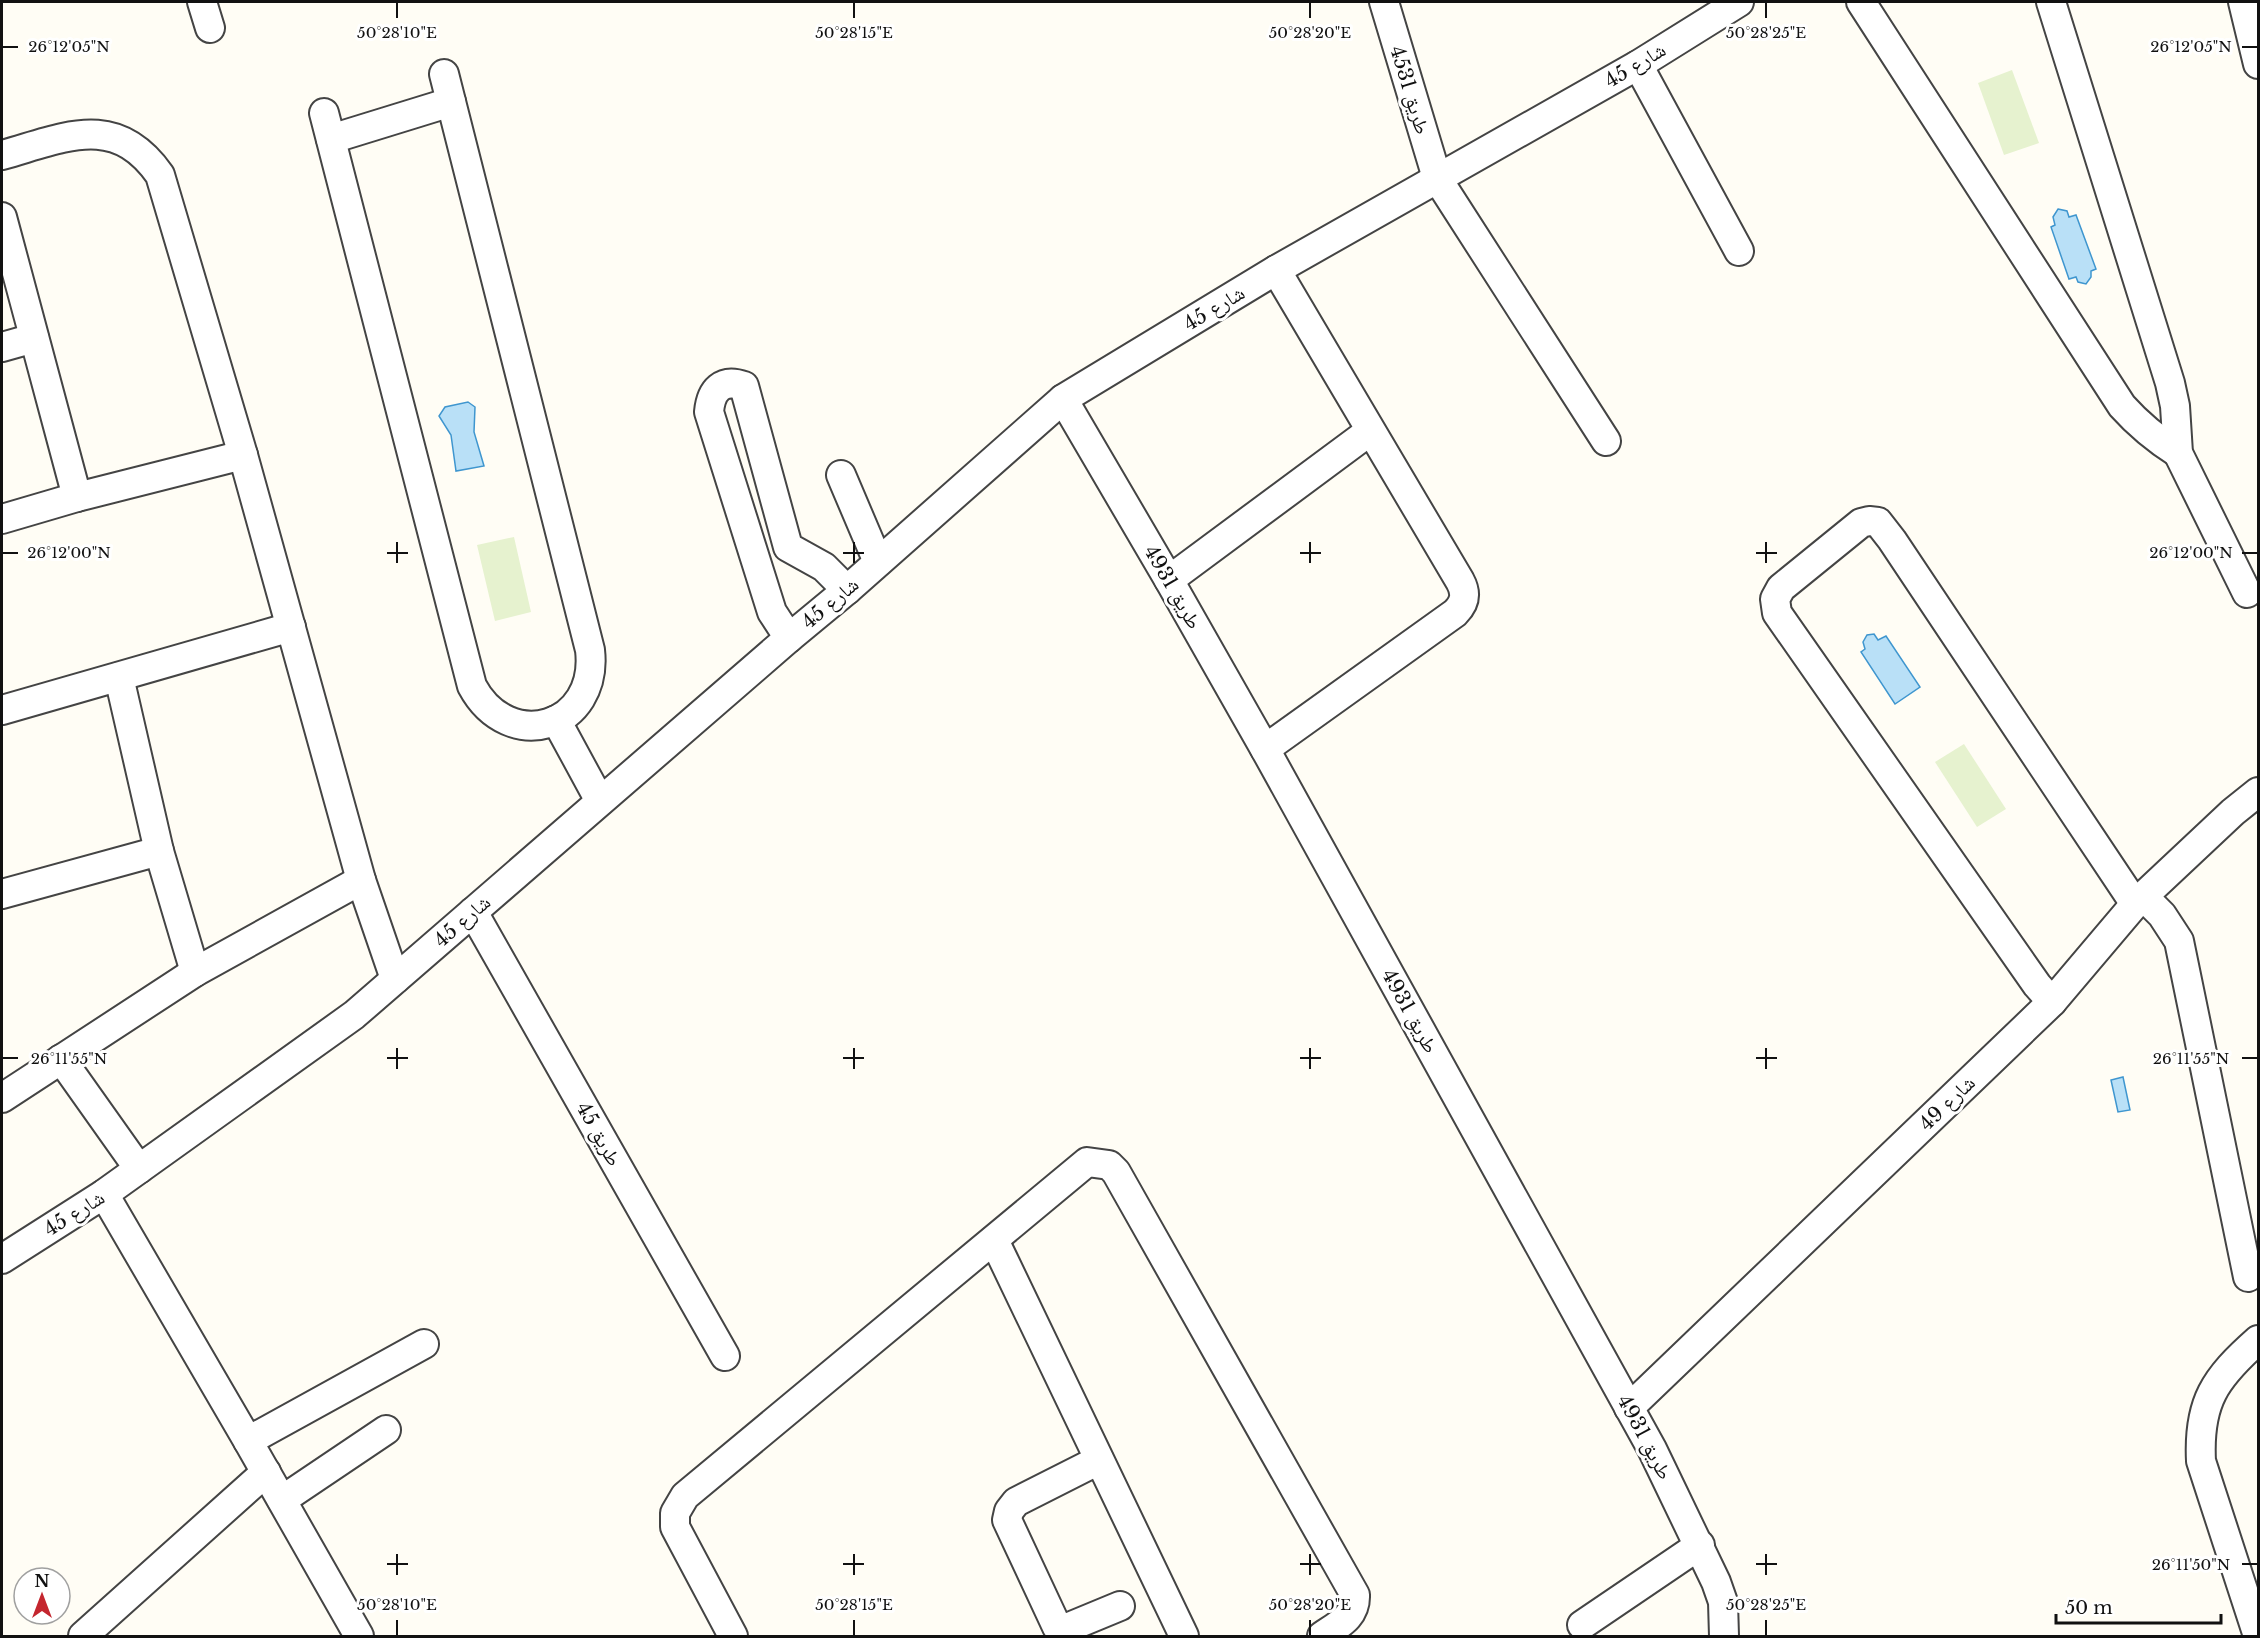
<svg xmlns="http://www.w3.org/2000/svg" width="2260" height="1638" font-family="'Libre Baskerville','Noto Naskh Arabic',serif">
<style>
.pitch{fill:#e6f2cf}
.water{fill:#b9e0f7;stroke:#3f96cf;stroke-width:1.5}
.lines{fill:none;stroke-linecap:round;stroke-linejoin:round}
.minor-casing{stroke:#444;stroke-width:32}
.minor{stroke:#fff;stroke-width:28}
.ticks{fill:none;stroke:#111;stroke-width:2}
.labels{text-anchor:middle;dominant-baseline:central;stroke-width:6;stroke-linejoin:round;paint-order:stroke}
.street-label{font-size:20px;fill:#111;stroke:#fff}
.ticks-label{font-size:15px;text-anchor:middle;fill:#111;stroke:#fff;stroke-width:6;stroke-linejoin:round;paint-order:stroke}
</style>
<rect width="100%" height="100%" fill="#fffdf5"/>
<g class="pitch">
<polygon points="2012,70 2039,143 2004,155 1978,83"/>
<polygon points="514,537 531,612 495,621 477,545"/>
<polygon points="1964,744 2006,809 1977,827 1935,762"/>
</g>
<g class="water">
<polygon points="2058,209 2067,211 2069,217 2076,215 2096,269 2091,271 2091,277 2086,284 2078,282 2076,277 2069,279 2051,227 2055,225 2053,217"/>
<polygon points="468,402 475,407 474,432 484,466 456,471 451,435 439,416 445,407"/>
<polygon points="1874,634 1878,640 1886,636 1920,687 1895,704 1861,652 1865,649 1863,642 1867,635"/>
<polygon points="2123,1077 2130,1110 2118,1112 2111,1080"/>
</g>
<g class="lines">
<g class="minor-casing">
<g id="minor">
<polyline points="202,2 210,28"/>
<polyline points="1384,2 1437,178 1606,441"/>
<path d="M1861,2L2122,406C2139,425 2156,439 2178,453"/>
<polyline points="2051,2 2170,383 2175,406 2178,453 2247,593"/>
<polyline points="2243,2 2258,64"/>
<polyline points="1638,65 1739,251"/>
<path d="M324,113L472,686C509,755 599,728 590,650L444,74"/>
<polyline points="331,139 451,102"/>
<path d="M2,155C64,138 115,111 160,175L243,455L361,880L395,979"/>
<polyline points="2,217 77,497"/>
<polyline points="2,347 34,338"/>
<polyline points="1063,399 1169,580 1265,749 1652,1449 1716,1582 1723,1602 1724,1636"/>
<polyline points="841,475 878,562"/>
<polyline points="2,519 77,497 243,455"/>
<polyline points="1169,580 1370,431"/>
<path d="M789,638L772,612L709,412C711,390 722,378 744,386L788,547L824,567L847,590"/>
<polyline points="119,677 159,851 195,972"/>
<polyline points="2,710 291,627"/>
<polyline points="556,720 600,801"/>
<path d="M1265,749L1455,613C1465,603 1467,594 1460,581L1276,270"/>
<polyline points="2,894 159,851"/>
<polyline points="2143,896 2162,915 2179,941 2248,1277"/>
<polyline points="473,912 725,1356"/>
<polyline points="2052,1002 2037,985 1777,613 1775,599 1781,588 1861,523 1869,521 1878,522 1892,540 2135,904"/>
<polyline points="61,1059 139,1169"/>
<polyline points="2,1098 195,972 361,880"/>
<polyline points="104,1194 248,1441 359,1636"/>
<polyline points="994,1240 1184,1636"/>
<polyline points="2,1259 104,1194 354,1015 789,638 847,590 1063,399 1276,270 1638,65 1739,2"/>
<polyline points="1629,1408 2052,1002 2135,904 2233,812 2258,792"/>
<polyline points="248,1441 424,1344"/>
<polyline points="1099,1460 1016,1502 1009,1511 1007,1520 1057,1627 1062,1630 1120,1606"/>
<polyline points="282,1500 386,1430"/>
<polyline points="1582,1625 1700,1545"/>
<polyline points="83,1636 266,1472"/>
<path d="M733,1636L675,1527V1513L685,1496L1087,1162L1109,1165L1116,1172L1355,1595C1356,1617 1338,1625 1322,1636"/>
<path d="M2258,1636L2201,1461C2198,1402 2215,1378 2258,1340"/>
</g>
</g>
<use href="#minor" class="minor"/>
</g>
<path class="ticks" d="M397,3V18M854,3V18M1310,3V18M1766,3V18M3,47H18M2242,47H2257M397,542V563M854,542V563M1310,542V563M1766,542V563M3,553H18M387,553H408M843,553H864M1300,553H1321M1756,553H1777M2242,553H2257M397,1048V1069M854,1048V1069M1310,1048V1069M1766,1048V1069M3,1058H18M387,1058H408M843,1058H864M1300,1058H1321M1756,1058H1777M2242,1058H2257M397,1554V1575M854,1554V1575M1310,1554V1575M1766,1554V1575M387,1564H408M843,1564H864M1300,1564H1321M1756,1564H1777M2242,1564H2257M397,1620V1635M854,1620V1635M1310,1620V1635M1766,1620V1635"/>
<g class="labels">
<g class="street-label">
<text transform="translate(1635 65) rotate(-31)">شارع 45</text>
<text transform="translate(1410 90) rotate(73)">طريق 4531</text>
<text transform="translate(1214 308) rotate(-31)">شارع 45</text>
<text transform="translate(1173 587) rotate(60)">طريق 4931</text>
<text transform="translate(830 603) rotate(-40)">شارع 45</text>
<text transform="translate(462 921) rotate(-41)">شارع 45</text>
<text transform="translate(1410 1011) rotate(61)">طريق 4931</text>
<text transform="translate(1947 1103) rotate(-44)">شارع 49</text>
<text transform="translate(599 1134) rotate(61)">طريق 45</text>
<text transform="translate(74 1213) rotate(-32)">شارع 45</text>
<text transform="translate(1645 1437) rotate(62)">طريق 4931</text>
</g>
</g>
<g class="ticks-label">
<text x="397" y="38">50°28'10"E</text>
<text x="854" y="38">50°28'15"E</text>
<text x="1310" y="38">50°28'20"E</text>
<text x="1766" y="38">50°28'25"E</text>
<text x="69" y="52">26°12'05"N</text>
<text x="2191" y="52">26°12'05"N</text>
<text x="69" y="558">26°12'00"N</text>
<text x="2191" y="558">26°12'00"N</text>
<text x="69" y="1064">26°11'55"N</text>
<text x="2191" y="1064">26°11'55"N</text>
<text x="2191" y="1570">26°11'50"N</text>
<text x="397" y="1610">50°28'10"E</text>
<text x="854" y="1610">50°28'15"E</text>
<text x="1310" y="1610">50°28'20"E</text>
<text x="1766" y="1610">50°28'25"E</text>
</g>
<rect width="2260" height="1638" fill="none" stroke="#111111" stroke-width="6"/>
<g transform="translate(42 1596)"><circle r="28" fill="#ffffff" stroke="#a0a0a0" stroke-width="1.5"/>
<path d="M0-4.5L10 22L0 15L-10 22Z" fill="#c4262e"/>
<text y="-9" font-size="16" font-weight="bold" text-anchor="middle" fill="#111111">N</text>
</g>
<path d="M2056 1614v9h165v-9" fill="none" stroke="#111111" stroke-width="3"/>
<text x="2065" y="1614" font-size="18" fill="#111111" stroke="#ffffff" stroke-width="4.5" paint-order="stroke">50 m</text>
</svg>
